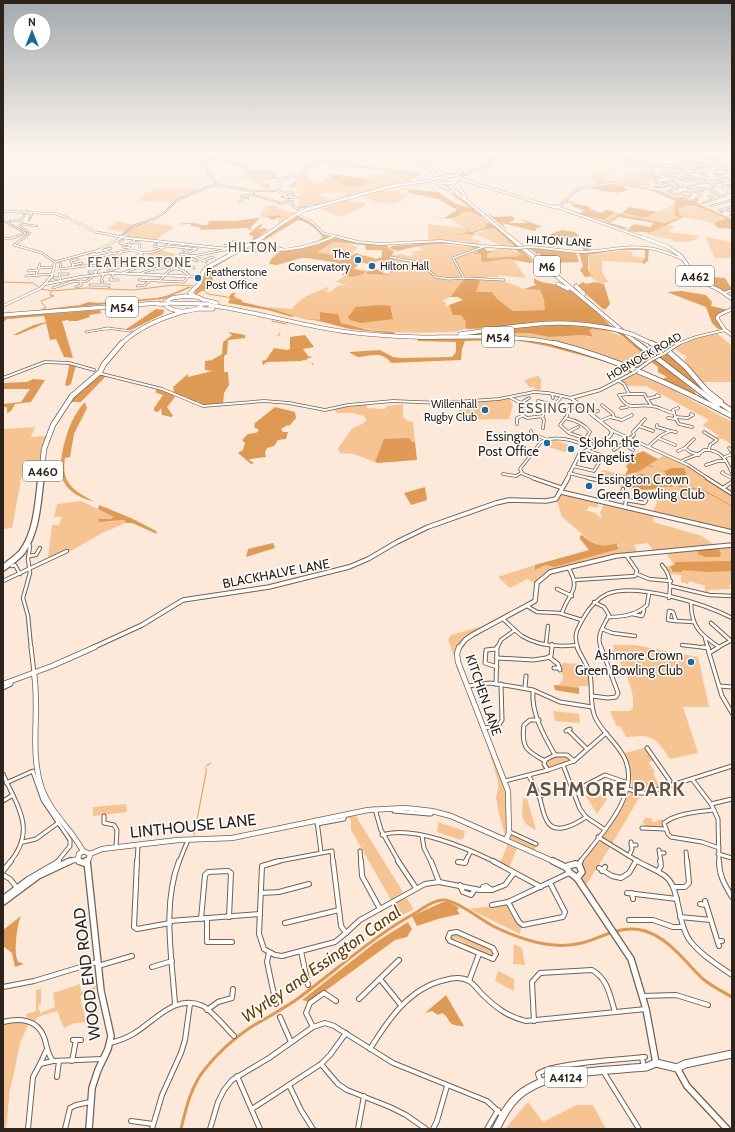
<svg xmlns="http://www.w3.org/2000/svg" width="735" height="1132" font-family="Cabin,sans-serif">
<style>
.green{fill:#f6c392}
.forest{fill:#df9a55;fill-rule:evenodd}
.water{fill:#dd9954}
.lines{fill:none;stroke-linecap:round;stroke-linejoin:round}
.stream{stroke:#dd9954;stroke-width:1}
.canal{stroke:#dd9954;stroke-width:3}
.street-far5-casing{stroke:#75614f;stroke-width:2}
.street-far4-casing{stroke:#75614f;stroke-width:2.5}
.street-far3-casing{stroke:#75614f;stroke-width:3.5}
.street-far2-casing{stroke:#75614f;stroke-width:4.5}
.street-far1-casing{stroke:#75614f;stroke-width:5}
.street-casing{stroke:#75614f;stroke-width:6}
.secondary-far5-casing{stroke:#75614f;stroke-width:2.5}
.secondary-far4-casing{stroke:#75614f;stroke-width:3}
.secondary-far3-casing{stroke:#75614f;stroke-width:4}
.secondary-far2-casing{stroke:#75614f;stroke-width:5.5}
.secondary-far1-casing{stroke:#75614f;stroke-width:6}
.secondary-casing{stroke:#75614f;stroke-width:8}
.primary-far2-casing{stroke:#75614f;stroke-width:3}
.primary-far1-casing{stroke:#75614f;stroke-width:4}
.primary-casing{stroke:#75614f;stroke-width:9}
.highway-far3-casing{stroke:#75614f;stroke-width:3.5}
.highway-far2-casing{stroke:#75614f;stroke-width:4.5}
.highway-far1-casing{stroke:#75614f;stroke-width:6}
.highway-casing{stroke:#75614f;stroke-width:8}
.street-far5{stroke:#fff;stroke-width:1}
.street-far4{stroke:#fff;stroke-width:1.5}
.street-far3{stroke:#fff;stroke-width:2}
.street-far2{stroke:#fff;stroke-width:2.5}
.street-far1{stroke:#fff;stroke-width:3}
.street{stroke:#fff;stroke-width:4}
.secondary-far5{stroke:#fff;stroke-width:1.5}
.secondary-far4{stroke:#fff;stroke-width:2}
.secondary-far3{stroke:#fff;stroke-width:2.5}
.secondary-far2{stroke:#fff;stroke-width:3.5}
.secondary-far1{stroke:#fff;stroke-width:4.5}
.secondary{stroke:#fff;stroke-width:5.5}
.primary-far2{stroke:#fff;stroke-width:2}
.primary-far1{stroke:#fff;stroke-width:3}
.primary{stroke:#fff;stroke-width:7}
.highway-far3{stroke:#fff;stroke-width:2.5}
.highway-far2{stroke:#fff;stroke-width:3.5}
.highway-far1{stroke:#fff;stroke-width:4.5}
.highway{stroke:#fff;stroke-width:5.5}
.secondary-bridge-far1-casing{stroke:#75614f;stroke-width:3;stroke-linecap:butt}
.secondary-bridge-casing{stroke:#75614f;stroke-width:4;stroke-linecap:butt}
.highway-bridge-far1-casing{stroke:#75614f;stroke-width:3.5;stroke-linecap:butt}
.highway-bridge-casing{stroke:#75614f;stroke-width:4.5;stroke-linecap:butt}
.secondary-bridge-far1{stroke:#fff;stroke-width:2}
.secondary-bridge{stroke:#fff;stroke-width:2.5}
.highway-bridge-far1{stroke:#fff;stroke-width:2.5}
.highway-bridge{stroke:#fff;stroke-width:3.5}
.poi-dot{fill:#1e679b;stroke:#fff;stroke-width:1.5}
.labels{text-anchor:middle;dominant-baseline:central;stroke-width:3;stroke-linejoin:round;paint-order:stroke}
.far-street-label{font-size:11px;fill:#2c241c;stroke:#fff}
.far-poi-label{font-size:11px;fill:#2c241c;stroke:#fff;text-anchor:end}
.shield{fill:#fff;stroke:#6b6660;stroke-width:1}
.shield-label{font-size:12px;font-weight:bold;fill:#2c241c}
.far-quarter-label{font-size:13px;letter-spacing:1px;fill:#655240;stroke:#fff}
.poi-label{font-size:13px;fill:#2c241c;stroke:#fff;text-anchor:end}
.street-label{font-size:13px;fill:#2c241c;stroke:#fff}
.near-street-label{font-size:16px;fill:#2c241c;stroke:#fff}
.near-water-label{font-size:17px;font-style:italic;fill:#663a00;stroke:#fff}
.near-district-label{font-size:20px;font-weight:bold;letter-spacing:1px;fill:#655240;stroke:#fff}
</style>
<rect width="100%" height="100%" fill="#fce9d9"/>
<g class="green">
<polygon points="486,153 501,153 489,165 474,164 476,160 473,159 475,157"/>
<polygon points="665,153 697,153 705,156 701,158 707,162 702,164 678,163"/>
<path d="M395,170L417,174C397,187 372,191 349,197L347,196L339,198L336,196L346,195L344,193H321V196H325L331,202L317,205L299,206L298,200L300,194L284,192L287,190L305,191L291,187L299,182L301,175C308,175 312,182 319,183L331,177L336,183L358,186L365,185L372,175Z"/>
<polygon points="595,170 611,173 609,175 604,174 602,177 607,177 606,179 616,181 598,185 589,177 593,177 591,172"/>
<polygon points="248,171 273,174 262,175 263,177 273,177 273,178 269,179 270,180 263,181 268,188 260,188 259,185 251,178 235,180"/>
<polygon points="633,173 659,177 651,179 648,189 614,183 621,180 632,182 634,180 624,178"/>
<polygon points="153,189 202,189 190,194 176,194 177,195 187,195 172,202 138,201 145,193 150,192"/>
<polygon points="706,189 703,193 704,194 699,198 698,203 732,219 732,222 726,219 713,223 682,217 679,214 679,208 682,206 700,208 693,201 699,193 697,192"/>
<path d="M381,190L400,191L401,193H409C398,207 387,204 371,201L373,200L364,198L366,197L361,196Z"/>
<polygon points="345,200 366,203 362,208 341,217 321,209 335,205 332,203"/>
<polygon points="266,206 277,206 278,209 284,209 284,211 297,212 281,223 277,222 279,220 277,220 282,215 262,217 261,211 265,211"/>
<polygon points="675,206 675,215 681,217 664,223 619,214 607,223 590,217 593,216 604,220 615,212 645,218 664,209"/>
<polygon points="463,211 480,215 488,222 485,228 471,232 469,230 459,234 466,234 474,235 472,239 481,240 477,245 465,243 467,241 429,241 428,237 428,224 464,228 451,219 458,218 459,214"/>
<polygon points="116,221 133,225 126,232 106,229 117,224 115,222"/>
<polygon points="144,222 173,226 173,228 155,240 129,238 127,236 128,235 125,234 134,225"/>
<path d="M666,224L675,227L668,231L670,232L700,236C692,243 680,244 671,240V238L668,239L647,234Z"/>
<polygon points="489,228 494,228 515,247 501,247 500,245 473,233 482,232"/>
<polygon points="705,237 732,242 732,258 715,258"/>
<path d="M334,242L347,243L357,247C355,254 346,258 339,261L316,253Z"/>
<path d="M437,244L471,247L477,249L478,252L473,254H481V261C492,262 502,259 513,259L526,278L498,275L499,277H488V279L501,280L524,289L540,290L544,300L545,310L513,311L497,299L492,293L455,290L450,297L442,301L446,302L445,306H449L453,314L461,315L466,322L465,327L468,329L459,330L460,331C420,334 380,334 341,323L338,314L320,312L321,320H318L299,318L276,310L263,307L292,309C303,295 312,294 328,287V290L324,292H331C336,285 340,285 347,285L336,282L345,276L360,275L366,271V274L389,275L394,271V259L390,257L392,255L404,254L406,256L414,255L411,252L422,250L419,247Z"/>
<polygon points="498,248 510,249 521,256 487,258 487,254"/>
<polygon points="161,250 178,255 152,260 148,253"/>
<path d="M624,250L632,252L633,256L645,258L642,263L602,261C602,270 602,275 609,282L600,283L590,277L588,255Z"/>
<path d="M590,329C620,330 628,341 649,359L637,368C603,356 569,342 533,338C513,335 492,336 472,336L487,333H529L549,337L583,335L588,337H593L588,330Z"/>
<polygon points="715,332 730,344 732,351 732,382 702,382 684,360 687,357 675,349 690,340"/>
<polygon points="636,374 671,389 732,422 732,445 723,439 715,438 719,436 703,425 709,420 646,386 627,386 623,380"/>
<polygon points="538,376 541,379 541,389 537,391 533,387 530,388 524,380"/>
<polygon points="509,399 513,405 509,419 460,420 458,403"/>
<path d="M367,404V408L385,409L387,406L403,404V417L408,421L413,422L415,442L384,441L375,462L354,454L340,453L338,448C343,442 347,435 352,429C357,425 362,426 366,420L364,416L352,413H337L334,410L347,406Z"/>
<polygon points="35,427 31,437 46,436 41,453 40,466 23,469 12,528 3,529 3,429"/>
<polygon points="554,440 572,446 565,452 548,447"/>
<polygon points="666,454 701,474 732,495 732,531 653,513 661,490 639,491 599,482 598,480 602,470 625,475 630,469 649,464"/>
<polygon points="562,494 600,502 597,508 589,506 588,509 586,510 595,513 602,519 600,513 604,503 654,515 653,522 702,536 714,545 653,550 648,543 634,545 637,552 545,572 534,583 527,579 510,588 498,577 535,565 535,570 546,565 554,567 619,549 618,543 597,547 562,517 557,501"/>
<polygon points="81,501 115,517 108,522 124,520 126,523 102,533 71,551 66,550 48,559 52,525 59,525 62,517 54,517 57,504"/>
<polygon points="732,546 732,584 729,585 731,589 708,590 709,595 705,594 705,586 689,581 688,584 681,582 681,575 671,574 666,567 674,565 665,551"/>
<polygon points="494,623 471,634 457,652 471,700 456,667 457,664 448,640 451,635"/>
<path d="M613,645H635L698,657L709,707H683L698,753L670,759C665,752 658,739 648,737C642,735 633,737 626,737L620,726L617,727L610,711H629L633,708C635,691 626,675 619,660L608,661L604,651L615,650Z"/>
<polygon points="563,663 585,664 589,675 590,686 579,686 579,694 555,690 554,685 559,685 563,679 561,665"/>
<polygon points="553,711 579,714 580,723 555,721"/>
<polygon points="486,741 507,795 507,831 505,835 499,814 496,797 498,789 498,781"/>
<polygon points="644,748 647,749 655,760 648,762 655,772 653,773 660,787 641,792 632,789 631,771 625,753"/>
<polygon points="567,755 573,760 549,768 546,762 548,759 549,761 553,759 552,757"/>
<polygon points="631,792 640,795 639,798 612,844 602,837"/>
<polygon points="591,794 595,798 601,795 607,799 597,814 586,796"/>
<path d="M523,798L527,799L536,830C518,822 523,816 523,798Z"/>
<polygon points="126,804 127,812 93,816 93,807"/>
<polygon points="355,815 403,892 391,900 351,830 351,819 347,817"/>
<polygon points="645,818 651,818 653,822 663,819 662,827 645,827 643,822"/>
<polygon points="438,822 465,831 463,839 461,838 461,840 437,832"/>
<polygon points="511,832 537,843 534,852 509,839"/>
<polygon points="602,842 610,847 586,885 582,880 584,873 582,864 597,843"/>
<polygon points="508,844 517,848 509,868 500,863"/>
<polygon points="405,896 414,909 401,916 394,904"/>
<polygon points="506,904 516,923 521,927 520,934 469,909"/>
<polygon points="450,933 456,933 456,935 467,940 468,939 493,950 494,954 493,957 465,946 466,944 455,938 454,940 451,938"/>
<polygon points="514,944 522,948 525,965 513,964"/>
<polygon points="498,971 514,979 514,991 495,981"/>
<polygon points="80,984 81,992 96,986 96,989 80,996 86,1022 75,1023 64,1028 57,1011 38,1017 35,1021 26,1017 26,1014 36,1011 36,990 41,989 41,1003 39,1004 38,1010 40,1010 40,1013 55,1007 53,993"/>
<polygon points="15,1022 29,1023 20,1043 13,1078 10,1088 6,1129 3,1129 3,1025"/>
<polygon points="528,1102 543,1122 577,1105 593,1105 606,1129 505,1129"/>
</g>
<g class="forest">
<path d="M330,174L350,176V177L369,179L365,185C349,189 339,187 329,175Z"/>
<path d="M614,183L661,191L673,197H682L693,201L694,198H698L696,202L700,205L732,219V229L718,228L713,223L726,219L723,217C710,213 694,201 679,208V214L684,217L649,233C640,230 637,234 627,230L634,224L650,227L654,223L619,217L610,223L628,228L624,229L607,223L619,214L664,223L680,217L675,216V206L664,209L673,206L676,201L649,190L613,184Z"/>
<path d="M396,187L414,190L417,188L416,190L438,192L456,204L471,208L456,198L449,191L462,199L487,219C477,215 469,209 459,214V216C451,221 440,218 431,216L444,218L457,210L438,199L409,193L408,192L409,190Z"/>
<path d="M567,201L574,202L572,203L590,207V209L601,213L607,210L615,212L604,220C596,217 589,217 580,214L584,210L574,207L571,203L566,202Z"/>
<polygon points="629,207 657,212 645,218 622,213"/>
<polygon points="489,214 494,217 511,216 515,218 513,221 509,222 510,223 527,223 520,219 521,219 543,227 535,228 537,230 534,231 502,223 507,230 489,215"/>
<path d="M278,215L283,216L272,220L267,217L257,218L259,219L250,228L253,230L261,224L263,225L260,227L259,229L265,228L268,230L254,240L252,239L254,237L248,234L253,231L247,228L200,230L201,228L190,225C197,222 203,228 209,224L208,221H235Z"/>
<path d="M296,215H298L314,225L322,234L331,237L313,245L323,237C316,229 309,222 298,220L265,240L261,239L280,227Z"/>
<path d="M488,222L496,227L519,247H515L494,228C489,228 478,231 473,233L475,235H474L466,234L458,235L466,232V230L471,232L485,228Z"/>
<polygon points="562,230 575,232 579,236 577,237 558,238 548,235"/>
<path d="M333,237L353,241L387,244L389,249L394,251L391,257L394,259V271L389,275L366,274L367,271H373L370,269L384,270L383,273L389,274L391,272L386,270L387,268H386L392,266L393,263L388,260L386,265H378L383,263L379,261L368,264L361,262L354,269L366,271C360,278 351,277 342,275L346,271L337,263L308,258H301L277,265L269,264C275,245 305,249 319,244C324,242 329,239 333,237ZM334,242L365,245L366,250H382V257L375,259C369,255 363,257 357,253L339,261L332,255L317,252Z"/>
<path d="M423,242H442L483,246L487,251H495L487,254V258L520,256L510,249L498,247L512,248L513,251L523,256L514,249L520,248L534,262L530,263L508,259L484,262L481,261V254H472L478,252L477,249C455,240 420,245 398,251L389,248L392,246L416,244Z"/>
<polygon points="546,247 576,253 579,262 551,263 528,248"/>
<polygon points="582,247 594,250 647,248 649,249 648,261 644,264 642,263 645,258 645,250 618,250 588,255 588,269 591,276 585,277 580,270 583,266 579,253 584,251"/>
<path d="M235,252L238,253L212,269L213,282L209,287L195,295V291C202,284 202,276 208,268Z"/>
<path d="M696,274L699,276L725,278L732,289L726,292C716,289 700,283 696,274Z"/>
<path d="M465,278L480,280L476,292H492L497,299L513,311L545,310L544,300L540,290L524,289L536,285L534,283V278C543,285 553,282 563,287C582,295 598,314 613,328L548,322L440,334L495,328L468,329L465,327L466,322L461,315H453L449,305L463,300L458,297H450Z"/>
<polygon points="583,282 586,284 595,282 604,284 610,304 606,309 603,309 577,286"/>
<polygon points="188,287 192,287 164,299 21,312 80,305 89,302 98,303 156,298 166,296"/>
<polygon points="682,291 706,295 712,302 711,306 728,310 716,318 723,329 718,329 712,323 706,307 667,292"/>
<polygon points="232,293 236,293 234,295 236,298 242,300 242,302 276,310 294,316 292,317 268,310 228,303 230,299 235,300 228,298"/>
<polygon points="382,305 390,306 393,319 361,323 350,320 348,317 356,307"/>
<polygon points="156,309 164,310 163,314 133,329 125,330"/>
<polygon points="100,310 101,313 89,315 90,317 77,321 69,321 68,320 62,321 73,358 64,357 56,339 50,340 46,323 17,335 13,335 34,325 46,322 44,316 7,319 3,322 3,317"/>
<polygon points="320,312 338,314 341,323 369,330 394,332 395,334 350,329 319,321 299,318 320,320"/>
<polygon points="571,324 592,327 624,333 653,357 649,359 622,336 616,332 593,329 589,330 593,337 583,335 549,337 529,333 487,333 472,336 450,336 534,325"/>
<polygon points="228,332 245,335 245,338 228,340 227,354 224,356 224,372 228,372 229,385 224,393 223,404 203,405 197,401 196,403 174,393 173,387 188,374 188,377 212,371 205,370 205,361 212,360 222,354 223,342 231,336 232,335"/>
<polygon points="305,335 314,347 303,349 308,356 312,357 301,361 267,362 263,365 262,361 266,360 274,348 287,350 290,349 290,337"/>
<path d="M417,338C448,338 484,336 515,339C557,342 595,356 633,371L631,373L610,363L547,346L515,340L465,341L462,349L461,360L391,363C382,351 371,356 359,357C356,357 353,354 350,353V352L380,350L393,357L401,358L452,357L456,352V342L418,341Z"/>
<polygon points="668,352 674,356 708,394 660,357"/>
<polygon points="656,360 695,392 696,395 640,370 663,379 667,377 658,372 658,367 651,362"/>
<path d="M69,364L76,365L71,384L68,386L65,385C66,380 69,370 69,364Z"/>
<polygon points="99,374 106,376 81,402 69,402"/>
<polygon points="33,379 45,380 31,402 15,404 11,411 7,413 7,407 3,407 3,404 21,402 30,389 3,389 3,383 27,382"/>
<polygon points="156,389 172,394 175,397 167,407 173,416 171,417 162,415 161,408 158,412 154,411 154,408 163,395 156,393"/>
<path d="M85,402L87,408L74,434L70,457L65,458C61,483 73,490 93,501C81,499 65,490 62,477C57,457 70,416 85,402Z"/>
<polygon points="409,438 412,442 415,442 417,460 378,463 375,462 384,439"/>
<polygon points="643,451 658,459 640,471 625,475 628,469 626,467 632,456"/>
<polygon points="425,487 427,500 411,505 404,493"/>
<polygon points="99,505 131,518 156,531 157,534 132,523 126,523 124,520 99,522 98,519 111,519 114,517 98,509"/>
<path d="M582,535C595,547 601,547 618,543L617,545L619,549L554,567L546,565L535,570V565L589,550L580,539V536Z"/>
<polygon points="273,543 275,548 246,557 248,549"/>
<polygon points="698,549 719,549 721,554 719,557 705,557 698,554"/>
<polygon points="732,561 732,571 710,572 682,570 682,572 673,572 670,566 674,565 676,562"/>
<polygon points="554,685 579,688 579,694 555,690"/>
<polygon points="443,902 449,902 459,908 457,910 460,914 438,919 417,926 412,916"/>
<path d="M21,916C17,924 14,950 17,959C17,962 21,963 24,964L15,967L12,953L3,946V930Z"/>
<polygon points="408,922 412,929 407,937 395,940 310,1002 302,1000 376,942"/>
<path d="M446,995L464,1026C444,1026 452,1018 442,1013L438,1015L432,1011L425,1013Z"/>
</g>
<g class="water">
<polygon points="613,185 624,187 629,190 617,193 588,188"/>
<polygon points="275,407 295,412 296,418 290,425 286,426 281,429 283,432 288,432 286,439 278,440 274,446 267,448 265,453 266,457 250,459 249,460 254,463 251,464 238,453 243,450 245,443 242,440 248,434 256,433 259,430 254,427 255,423"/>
<polygon points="653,467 664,471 672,468 684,468 686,473 682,480 685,486 679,487 670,477 667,477 665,472"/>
<path d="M641,474L647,475L653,485H672L673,487C660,484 647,495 629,486L628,480Z"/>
</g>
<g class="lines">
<g class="stream">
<polyline points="39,154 58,157"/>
<polyline points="60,157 75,158 91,166"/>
<polyline points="726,223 730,222"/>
<polyline points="181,224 194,223 202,226 240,222"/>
<polyline points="193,224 191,225 209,228 243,227"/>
<polyline points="725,227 732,228"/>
<polyline points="3,282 33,283 39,287"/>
<polyline points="175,285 193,286"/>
<polyline points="199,287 208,294 227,297"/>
<polyline points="41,289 52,291 85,288 133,290 174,285"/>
<polyline points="41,301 54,296 50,295 51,292"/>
<polyline points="41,302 46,307"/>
<polyline points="43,309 46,307"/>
<polyline points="59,315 61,321"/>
<polyline points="272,321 286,324"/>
<polyline points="61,322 65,333"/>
<polyline points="278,336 280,333"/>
<polyline points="278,350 291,353 307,360"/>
<polyline points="312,363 313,365"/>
<polyline points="626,476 630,469 640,462 653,467"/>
<polyline points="684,487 703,490 732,506"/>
<polyline points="206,766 211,763"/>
<polyline points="206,768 206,772"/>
<polyline points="194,835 206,773"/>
</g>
<path class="canal" d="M181,1129C186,1108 191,1086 205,1069C217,1054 232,1040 248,1029C265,1018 284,1009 300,997C339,968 375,935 417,912C425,907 432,901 442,900C455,899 480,919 493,926C509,934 527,941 545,944C557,946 570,946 582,943C603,937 623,924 645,931C670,939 685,962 703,979C711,986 722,991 732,997"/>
<g class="street-far5-casing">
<g id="street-far5">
<polyline points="204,153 202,156 207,169 217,185"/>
<polyline points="293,153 319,157"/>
<polyline points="697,153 718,163 728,165"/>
<polyline points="619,155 631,160 630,163"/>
<polyline points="202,156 239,164 249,171 273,173 273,177 278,180"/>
<polyline points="612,157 624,157"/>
<polyline points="710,158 723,158"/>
<polyline points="322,161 418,174 403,183 404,184"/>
<polyline points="639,162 643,163 641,165"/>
<polyline points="726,162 731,163"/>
<polyline points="709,164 716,163"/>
<polyline points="661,165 671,166"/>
<polyline points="693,165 695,168 691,170 694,172"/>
<polyline points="645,167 653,169 653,172"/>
<polyline points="670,167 688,168 684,168"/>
<polyline points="695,168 703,168"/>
<polyline points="3,169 8,168"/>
<polyline points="715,171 727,170"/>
<polyline points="636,172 662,176"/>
<polyline points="461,173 468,173"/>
<polyline points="715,174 732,180"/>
<polyline points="657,175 670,171"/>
<polyline points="668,176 686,181 707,177 699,171"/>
<polyline points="686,178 683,177 691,176 697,179"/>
<polyline points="621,179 632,181"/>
<polyline points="705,180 717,180 728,184"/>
<polyline points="655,182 672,186"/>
<polyline points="663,182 673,181 679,186"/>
<polyline points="472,183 474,181 464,179 462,176 490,165 502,153"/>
<polyline points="268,185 269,191"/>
<polyline points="719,185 696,192 684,192 678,195 667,192 679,187 692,186 702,182 720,185"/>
<polyline points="732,185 728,186 732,189"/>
<polyline points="290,187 298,181 300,175"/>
<polyline points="666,187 655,187 656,183 653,179 679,172"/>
<polyline points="688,189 704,188"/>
<polyline points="254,191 254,195 280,203 288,202"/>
<polyline points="711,191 711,193 717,194"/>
<polyline points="727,193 732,192"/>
<polyline points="286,195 293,194 295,197"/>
<polyline points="684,196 689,197 693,192"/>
<polyline points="708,196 716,198"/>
<polyline points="722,196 726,196"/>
<polyline points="282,197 286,197"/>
<polyline points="245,198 248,198 248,195"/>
<polyline points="289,198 298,197"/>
<polyline points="240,201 242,196 253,194"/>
<polyline points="290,203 293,201"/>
<polyline points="703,203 722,196 709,188"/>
<polyline points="711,206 732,200"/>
<polyline points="296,207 314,207"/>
<polyline points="723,209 730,211"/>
<polyline points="722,212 719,210 732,207"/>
<polyline points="28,213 32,214 29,220"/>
<polyline points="730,215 732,215"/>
<polyline points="10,221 21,220"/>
<polyline points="3,222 6,222 26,233 12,238"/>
<polyline points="22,224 37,226"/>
<polyline points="120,237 133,226 156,218 164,213 176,201 210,186 217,185 253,191 278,191"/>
<polyline points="24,238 30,233 20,226 22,223 21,220 27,211"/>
</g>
</g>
<g class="street-far4-casing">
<g id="street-far4">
<polyline points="25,237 14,245 42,253 55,262 99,250 121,238"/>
<polyline points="3,238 8,239 15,237"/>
<path d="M136,239L130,244L129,248C143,257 159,252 171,243"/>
<polyline points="123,240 120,243 129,245"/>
<polyline points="233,241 246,245"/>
<polyline points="132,242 139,243 140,247"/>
<polyline points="156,244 154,246 163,248"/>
<polygon points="265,244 275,247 262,246"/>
<polyline points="225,245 229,246 227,248"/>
<polyline points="168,246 197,249 189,252"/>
<polyline points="486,246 453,258 464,278 504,280"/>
<polyline points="123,247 129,248"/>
<polyline points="275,247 286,250"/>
<polyline points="105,250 111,248"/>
<polyline points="96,252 105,250 110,253"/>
<polyline points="183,252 188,247"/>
<polyline points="180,254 194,256 206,262"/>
<polyline points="140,255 143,256 144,260"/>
<polyline points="89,256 95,257 131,250"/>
<polyline points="390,257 420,263 436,277 449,279 464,278"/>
<polyline points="106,258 118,256 121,252"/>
<polyline points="190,258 197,261"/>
<polyline points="125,259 130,262"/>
<polyline points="204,260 213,257"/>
<path d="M60,263L61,269C72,268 95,263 104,266"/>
<polyline points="73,265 82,263"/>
<polyline points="39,268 52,267"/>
<polyline points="72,268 73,265 71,261 78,259"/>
<polyline points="28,271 38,270"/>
<polyline points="108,271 125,265"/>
<polyline points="89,272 96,272"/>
<polyline points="114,273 110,280 118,280"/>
<polyline points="123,273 141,266 229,249"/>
<polyline points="36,275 40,264"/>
<polyline points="95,275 97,270 100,268 135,257 142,253"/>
<polyline points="26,276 53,274"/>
<polyline points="54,278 60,278"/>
<path d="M139,280L184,282L189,275C178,264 153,267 140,274"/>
<polyline points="61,281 59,274 68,274"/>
<polyline points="159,281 169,271 185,264 194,268"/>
<polyline points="70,282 87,281 92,277"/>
<polyline points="90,285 102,285 103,282 101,280 104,274"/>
<polyline points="102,285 109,285 109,287"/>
<polyline points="137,286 145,285 149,281"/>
<polyline points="76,287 81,285 81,281"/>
<polyline points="53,288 71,282"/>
<polyline points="109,329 103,329 107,328 131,331"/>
<polyline points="86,332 103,329"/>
</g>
</g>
<g class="street-far3-casing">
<g id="street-far3">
<polyline points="98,373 162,389 203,406 264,401 289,403 325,410 348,405 393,401 441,403 499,399 534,392 548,393 571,398"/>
<polyline points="3,378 45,362 69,363 94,370"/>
<path d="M619,381L624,384L629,394L619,395C629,413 636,403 652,406C660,407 666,412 674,413L673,410L678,408"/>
<polyline points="552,394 553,398"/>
<polyline points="629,394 644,394 651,405"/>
<polyline points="511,398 521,403 521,414 527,418 543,416 544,409 549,404"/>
<polyline points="647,399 659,396 657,395"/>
<polyline points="538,401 549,404"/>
<polyline points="557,402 562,396"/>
<polyline points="521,403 529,398"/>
<polyline points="581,405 569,409 567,416 560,425 569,433 598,443"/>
<polyline points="602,405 613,414 614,418"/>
<polyline points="522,408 532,410"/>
<polyline points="621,408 627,407"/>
<polyline points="590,413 598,411"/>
<polyline points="542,417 544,420 543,428"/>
<polyline points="675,417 688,418 693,415 691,414"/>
<path d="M565,418C575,420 584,423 590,432L586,438"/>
<polyline points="668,418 676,419 674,413"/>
<polyline points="676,419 679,424 692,427"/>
<polyline points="600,421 610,417 622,420 632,415"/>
<polyline points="517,424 517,418 522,416"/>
<polyline points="639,426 653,431"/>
<polyline points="611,430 688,465 709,479"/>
<polyline points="531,431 531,433 545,439"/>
<polyline points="670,431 676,432"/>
<polyline points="568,432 578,427"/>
<polyline points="704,432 717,440 710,445 709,449"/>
<polyline points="658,438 675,445"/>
<polyline points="694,439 685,448 690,452 699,455"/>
<polyline points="623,444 633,450"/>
<polyline points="649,446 660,436 670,431 657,427 657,425"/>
<polyline points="729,448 732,452"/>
<polyline points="587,450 611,459 625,458"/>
<polyline points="614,450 634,435 633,432 645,419"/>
<polyline points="678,451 685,448"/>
<polyline points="725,457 732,454"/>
<path d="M682,461C690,456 697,457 704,450C720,449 726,459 732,473"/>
<polyline points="706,465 718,461 726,461"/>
<polyline points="573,466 594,471 600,461"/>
<polyline points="723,472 722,473 732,478"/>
<polyline points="569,473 592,479"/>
<polyline points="503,474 516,476 521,473"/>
<path d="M536,479L523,474L520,469L541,442C556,434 575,441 590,447"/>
</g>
</g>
<g class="street-far2-casing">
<g id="street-far2">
<polyline points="533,478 562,488"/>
<polyline points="588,478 597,480"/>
<polyline points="707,478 732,494"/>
<polyline points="723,488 732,482"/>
<polyline points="623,489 622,493 626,500 625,507"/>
<polyline points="626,500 644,503 646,501 646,494"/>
<polyline points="28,544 30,546 28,559 30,573 23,598 28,616 31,648"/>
<polyline points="28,556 36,555 40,548"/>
<path d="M662,565C671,575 671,585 669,598"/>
<polyline points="12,566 15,565 20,574"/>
<polyline points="637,574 649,579 671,581"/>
<polyline points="575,580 635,576 637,571 626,555"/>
<polyline points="3,581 67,551"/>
<polyline points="671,586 709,595 732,596"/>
<polyline points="557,589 572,596"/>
<path d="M594,602L604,607L609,615C603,628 596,634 601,648"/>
<path d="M691,603C691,627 701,635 719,647"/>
<polyline points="527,606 537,612 559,613 582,620"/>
<polygon points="669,611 673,612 676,621 668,620"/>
<path d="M562,613C569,591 582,591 568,567"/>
<polyline points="632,614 642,616 644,611 643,609"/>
<path d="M609,617C622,617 637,615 647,605L649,593"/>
<path d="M503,619C509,624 515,631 522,636C538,646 559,647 577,645"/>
<polyline points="676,621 694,622"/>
<polyline points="711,623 730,640"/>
<polyline points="602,629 612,633 635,636"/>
<polyline points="705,638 708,648"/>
<polyline points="546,643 548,626"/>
<polyline points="682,645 708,648"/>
<polyline points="497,648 501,640 515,630"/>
<polyline points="552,648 552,644"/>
<path d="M578,648C573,635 577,629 584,617C589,608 597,599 607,594C636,582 705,604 732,618"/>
<polyline points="717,648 732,640"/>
</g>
</g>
<g class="street-far1-casing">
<g id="street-far1">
<polyline points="31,647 34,673"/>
<path d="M577,647C581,657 588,665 590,675C593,689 589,704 595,717C602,733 618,743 625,759C641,795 600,835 580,862"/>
<polyline points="703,647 708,648"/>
<polyline points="708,647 709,653"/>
<polyline points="719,647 709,653 722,696 732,713"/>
<polyline points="496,649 486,650 485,663 497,667"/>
<polyline points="549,657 558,664 560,670"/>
<polyline points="497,658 533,660 546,658 551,656 552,647"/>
<polyline points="554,668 559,668"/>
<polyline points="496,684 497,647"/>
<polyline points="468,686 490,683 510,686 533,690 560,702 592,707"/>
<polyline points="719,686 732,687"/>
<polyline points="3,688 11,684 11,682"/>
<polyline points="525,688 526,676"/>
<path d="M533,691C531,713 544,736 555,755"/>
<polyline points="592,696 608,698 616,697 618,693 601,647"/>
<path d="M539,720H530L524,725C521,747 526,751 545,761"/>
<polyline points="484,728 498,726 502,720 501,684"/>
<polyline points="568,730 587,749"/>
<polyline points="566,731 570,729"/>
<polyline points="647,748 670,781"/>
<polyline points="563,765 580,809 586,817 604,829"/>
<polyline points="548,770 544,764 545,760 555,755 567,755 574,761"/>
<polyline points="33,772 43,800 70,840 70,846 57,862"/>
<path d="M3,774C17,807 37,829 10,862"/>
<path d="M529,776C533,784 537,791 540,799C542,806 543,814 547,821C555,836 576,824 586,817"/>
<polyline points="692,779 711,804 718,819 719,862"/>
<polyline points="505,781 548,770 574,761 606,733"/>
<polyline points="6,783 33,771"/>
<polyline points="573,789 580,788 605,775 625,782"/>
<polyline points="628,789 641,793 647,793 732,766"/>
<polyline points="539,796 550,793 549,791"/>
<polyline points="3,801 13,795"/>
<polyline points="711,804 732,799"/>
<polyline points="375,809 381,830 399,862"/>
<path d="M714,810C698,812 677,813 664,823L668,834L671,837L702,842L719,848"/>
<polyline points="394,811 429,814 431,814 432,811"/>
<polyline points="104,816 104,823 114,825 117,830 116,847"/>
<polyline points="317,821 321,852"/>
<polyline points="317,824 344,819 345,815"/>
<polyline points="642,828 665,829"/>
<polyline points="510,832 536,844"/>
<path d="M382,835C413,825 467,848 495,862"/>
<polyline points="422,836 424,848 431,862"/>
<polyline points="598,837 639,862"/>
<polyline points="23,842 36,839 58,823"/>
<polyline points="631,845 636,845"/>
<polyline points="659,850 661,862"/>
<polyline points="360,851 361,862"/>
<polyline points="686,852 687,862"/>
<polyline points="660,853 664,853"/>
<polyline points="718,854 732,858"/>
<polyline points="629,856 632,849 631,842"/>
<polyline points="137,862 138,846"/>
<polyline points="179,862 188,840"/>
<polyline points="274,862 332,851 333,862"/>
<polyline points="458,862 461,862"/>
<polyline points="465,862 471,851"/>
<polyline points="636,862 637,860"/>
</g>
</g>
<g class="street-casing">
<g id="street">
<polyline points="137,861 134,927 137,929 170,923"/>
<polyline points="279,861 262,866 259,934 264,949 275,955 282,956 335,942 346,933"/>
<polyline points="333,861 341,926 346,933"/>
<polyline points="361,861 362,876 380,909"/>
<polyline points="398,861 416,888"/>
<polyline points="431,861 439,882"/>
<polyline points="493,861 541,887"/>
<path d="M637,861C646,866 657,870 665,876C681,888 676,923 691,942C702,956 718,965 732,975"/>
<path d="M719,861C719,876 725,885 732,897"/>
<polyline points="458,862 465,863 466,861"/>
<polyline points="579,864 581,861"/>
<polyline points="599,868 612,876 621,878 629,873 636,861"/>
<polyline points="3,871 11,861"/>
<polyline points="602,871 605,867"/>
<polyline points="658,871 661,866 660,861"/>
<polyline points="3,875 10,879 17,888"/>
<polyline points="460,885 463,892 471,895 475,889"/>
<polyline points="674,887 685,887 689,883 687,861"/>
<polyline points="482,890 483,887 486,886 492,890"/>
<polyline points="261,893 279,892 309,884"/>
<polyline points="627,893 677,899"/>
<polyline points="632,893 633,899"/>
<polyline points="3,898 28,879 59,861"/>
<polyline points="705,901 719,946"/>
<polyline points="508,902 519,922 523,925 563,917 565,912 550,883"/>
<polyline points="700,904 706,905"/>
<polyline points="492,905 508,902 569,873"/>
<polyline points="680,917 711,920"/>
<polyline points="207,918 207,942 232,942"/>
<polyline points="201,919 205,875 208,872 228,871 231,873 229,917"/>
<polyline points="629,920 653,920 673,927 683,927"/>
<polyline points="170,921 260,914"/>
<polyline points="285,923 339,910"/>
<polygon points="457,932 493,948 496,954 493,959 450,941 448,938 450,933"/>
<polyline points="346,933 360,920 425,884 439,882 480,890 492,890 505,885 514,873"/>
<polyline points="718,941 722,941"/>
<polyline points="301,951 308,985"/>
<polyline points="269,953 267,962 276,1004"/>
<polyline points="98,966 132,956"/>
<polyline points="152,967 172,961"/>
<polyline points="380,979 401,1005"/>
<polyline points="469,981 479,954"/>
<polyline points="3,987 34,981 97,962"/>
<polyline points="642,996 676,995 708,1005"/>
<polyline points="359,999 399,960"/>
<path d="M175,1004C172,958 162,905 179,861"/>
<polyline points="207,1010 218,1002 232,998 233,989"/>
<polyline points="280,1017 291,1042"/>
<path d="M534,1021L532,982L540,973L592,970C608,979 610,996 615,1012"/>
<path d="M3,1022C19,1018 37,1019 44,1037C47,1045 47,1054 53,1061L102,1059"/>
<polyline points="313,1027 306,1013 310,1003 324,993 336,1001"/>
<polyline points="73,1040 81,1040"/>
<path d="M110,1043C118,1041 125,1039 133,1034C154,1022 175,993 203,1006C210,1009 227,1029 234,1036"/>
<path d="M370,1049C388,1020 409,988 445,980C452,978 462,977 469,981C474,984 478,990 482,994C495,1007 508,1017 526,1021L646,1009"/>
<polyline points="46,1051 40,1064 53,1061"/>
<polyline points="642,1057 643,1063"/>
<polyline points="72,1061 76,1040"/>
<polyline points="321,1064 338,1084 347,1090 390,1107 406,1115 426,1129"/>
<polyline points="603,1071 639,1129"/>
<polyline points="237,1076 260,1129"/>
<polyline points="57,1077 59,1061"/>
<path d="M541,1082L538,1074C550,1063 625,1059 645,1057"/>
<polyline points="289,1085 301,1110 313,1129"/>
<polyline points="252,1109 321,1064 330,1055 346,1033"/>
<polyline points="131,1121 153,1124"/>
<polyline points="28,1129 33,1077 40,1064"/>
<polyline points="65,1129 70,1108 76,1105 90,1102"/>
<polyline points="152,1129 162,1095 181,1053 185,1040 190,1004"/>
<polyline points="210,1129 218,1102 224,1090 232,1080 269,1058 313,1027 325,1023 334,1026 393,1063 487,1101 501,1114"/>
<polyline points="358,1129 364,1096"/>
<polyline points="433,1129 437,1121 447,1086"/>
<polyline points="487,1129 498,1110"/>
</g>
</g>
<g class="secondary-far5-casing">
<g id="secondary-far5">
<polyline points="584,153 618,161 666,167"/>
<polyline points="664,167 682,164 719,167 731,165"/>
<polyline points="662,168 681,173 697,171 732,173"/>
<polyline points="719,185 729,183 732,180"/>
<polyline points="719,185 732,193"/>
<polyline points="558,207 579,188 614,183 648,166"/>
<polyline points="3,211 56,214 68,218 96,232 128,238"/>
<polyline points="301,212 287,200 285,194 278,191 280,186 278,180 303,174 305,167 321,161 316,159 326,153"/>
<polyline points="297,214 313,223 323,233 342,238"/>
<polyline points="331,238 333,237"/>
</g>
</g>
<g class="secondary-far4-casing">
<g id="secondary-far4">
<path d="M120,237C144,240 168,242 192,245C242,250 286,258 333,237"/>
<polyline points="338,237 358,242 380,244 441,241 481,246 519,248"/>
<path d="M528,247C546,247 565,252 583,252C606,251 631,244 654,249C664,251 674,256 683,259"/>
<polyline points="46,284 80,277 112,273 202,277"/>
<polyline points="724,293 732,290"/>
<polyline points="3,306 41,288 52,276 55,262"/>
<polyline points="678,344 696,337 725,330"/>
</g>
</g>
<g class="secondary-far3-casing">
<g id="secondary-far3">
<polyline points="669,350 680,343"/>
<polyline points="637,370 651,360"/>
<polyline points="571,398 600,390 635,372"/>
<polyline points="567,479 579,455 609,437 612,433 610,429 571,398"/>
</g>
</g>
<g class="secondary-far2-casing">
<g id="secondary-far2">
<polyline points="561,492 732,532"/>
<polyline points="92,648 142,625 183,600 269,587 349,567 368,559 397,542 428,527 496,503 509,500 546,501 556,499 568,478"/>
<polyline points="459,648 465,640 472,635 535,601 537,583 550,572 616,556 732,545"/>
</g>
</g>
<g class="secondary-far1-casing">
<g id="secondary-far1">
<polyline points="459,647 457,654 458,662 508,791 509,833 506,840"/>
<path d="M34,673C40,712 29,751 42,789C51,813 71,829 83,851"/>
<polyline points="3,684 52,666 95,647"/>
<polyline points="90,854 102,849 178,840 232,838 368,810 405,808 432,811 451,816 555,862"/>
<polyline points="78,859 79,862 81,862"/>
<polyline points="78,859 79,854 83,851 90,854"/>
<polyline points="67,862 78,859"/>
<polyline points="85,862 89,859 90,854"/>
</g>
</g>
<g class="secondary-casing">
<g id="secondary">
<polyline points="79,861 84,863 86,861"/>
<polyline points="87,861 101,991 111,1036 108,1049 98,1070 92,1088 89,1129"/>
<polyline points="553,861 567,868"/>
<polyline points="567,868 568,866 575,864 579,865 582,872 577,878"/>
<polyline points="567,868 569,872 577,878"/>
<polyline points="577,878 631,959 646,1009 656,1063"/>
<polyline points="3,902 38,876 70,861"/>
<polyline points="677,1068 687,1086 727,1129"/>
</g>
</g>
<g class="primary-far2-casing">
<g id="primary-far2">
<polyline points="460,179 556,208"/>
<polyline points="554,206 644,238"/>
</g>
</g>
<g class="primary-far1-casing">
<g id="primary-far1">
<polyline points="642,237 668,247 681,256 698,280 719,290 732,299"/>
<polyline points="732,309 719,315 717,318 725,330 732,335"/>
</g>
</g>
<g class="primary-casing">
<path id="primary" d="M496,1129C502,1117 508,1105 518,1096C549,1069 608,1071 646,1067L656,1063L677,1068L685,1064L732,1054"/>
</g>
<g class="highway-far3-casing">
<g id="highway-far3">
<polyline points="403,153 429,169 511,238"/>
<polyline points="417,153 433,170"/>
<polyline points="471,158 485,153"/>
<polyline points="432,165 443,175 450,176"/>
<polyline points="451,176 459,174 462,164 473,153"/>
<polyline points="436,183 448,189"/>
<polyline points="458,183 457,185 466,197"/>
<path d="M261,238C276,229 289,217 305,210L392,186L427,181L436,178"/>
</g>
</g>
<g class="highway-far2-casing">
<g id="highway-far2">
<polyline points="510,237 638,344"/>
<polyline points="538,255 551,264"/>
<polyline points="558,284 568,289"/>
<polyline points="576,286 584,294"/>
<path d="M185,296L198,297L205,301V304C193,313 176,314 164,305L165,302L172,298Z"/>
<polyline points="196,297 190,293 200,283 203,272 206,268 263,237"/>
<polyline points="204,300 217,303"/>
<polyline points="168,303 202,304"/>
<path d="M208,305C261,312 313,330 367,334C391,336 415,338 440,337C479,337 519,335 558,344"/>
<polyline points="196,309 213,309"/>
<polyline points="3,315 159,303"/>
<path d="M460,334C493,330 527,323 560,323C580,323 599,326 618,330"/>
<polyline points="634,335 653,344"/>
<path d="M121,344C140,326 164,317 189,310"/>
</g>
</g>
<g class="highway-far1-casing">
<g id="highway-far1">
<path d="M554,343C617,359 675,386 732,416"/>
<polyline points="637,343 718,405"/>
<polyline points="651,343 669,352 686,367 706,390 721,402"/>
<polyline points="717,401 732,411"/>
<polyline points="41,479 44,449 53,425 72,396 100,372 104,364 122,343"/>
</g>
</g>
<g class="highway-casing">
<path id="highway" d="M3,568C9,563 17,558 22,552C37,532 38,502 41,478"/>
</g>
<use href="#street-far5" class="street-far5"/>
<use href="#street-far4" class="street-far4"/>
<use href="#street-far3" class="street-far3"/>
<use href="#street-far2" class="street-far2"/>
<use href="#street-far1" class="street-far1"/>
<use href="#street" class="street"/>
<use href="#secondary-far5" class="secondary-far5"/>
<use href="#secondary-far4" class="secondary-far4"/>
<use href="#secondary-far3" class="secondary-far3"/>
<use href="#secondary-far2" class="secondary-far2"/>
<use href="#secondary-far1" class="secondary-far1"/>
<use href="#secondary" class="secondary"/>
<use href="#primary-far2" class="primary-far2"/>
<use href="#primary-far1" class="primary-far1"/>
<use href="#primary" class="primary"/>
<use href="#highway-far3" class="highway-far3"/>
<use href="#highway-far2" class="highway-far2"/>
<use href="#highway-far1" class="highway-far1"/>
<use href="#highway" class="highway"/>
<g class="secondary-bridge-far1-casing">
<polyline id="secondary-bridge-far1" points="519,248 528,247"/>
</g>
<g class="secondary-bridge-casing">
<g id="secondary-bridge">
<polyline points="665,353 669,350"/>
<polyline points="651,360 661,355"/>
<polyline points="635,372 637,370"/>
</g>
</g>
<g class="highway-bridge-far1-casing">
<g id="highway-bridge-far1">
<polyline points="436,178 445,177"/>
<polyline points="441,183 452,183"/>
</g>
</g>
<g class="highway-bridge-casing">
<g id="highway-bridge">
<polyline points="158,304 167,304"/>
<polyline points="202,304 209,304"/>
<polyline points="618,330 634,335"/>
</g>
</g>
<use href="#secondary-bridge-far1" class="secondary-bridge-far1"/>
<use href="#secondary-bridge" class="secondary-bridge"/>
<use href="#highway-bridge-far1" class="highway-bridge-far1"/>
<use href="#highway-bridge" class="highway-bridge"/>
</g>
<linearGradient id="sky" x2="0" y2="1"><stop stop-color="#a3a9ad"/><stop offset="0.49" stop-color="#fef5ee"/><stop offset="1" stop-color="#fef5ee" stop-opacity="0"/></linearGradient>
<rect width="735" height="311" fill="url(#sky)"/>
<g class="poi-dot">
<circle cx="358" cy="260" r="4"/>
<circle cx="372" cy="266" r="4"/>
<circle cx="198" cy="278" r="4"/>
<circle cx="485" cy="410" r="4"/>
<circle cx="547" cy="443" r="4"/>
<circle cx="571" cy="449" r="4"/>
<circle cx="589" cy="486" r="4"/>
<circle cx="691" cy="662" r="4"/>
</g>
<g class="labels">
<g class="far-street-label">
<text transform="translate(559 241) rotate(3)">HILTON LANE</text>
<text transform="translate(644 356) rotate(-30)">HOBNOCK ROAD</text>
</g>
<g class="far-poi-label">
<text x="350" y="254">The<tspan x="350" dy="13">Conservatory</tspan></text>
<text x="380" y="266" text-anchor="start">Hilton Hall</text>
<text x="206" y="272" text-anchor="start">Featherstone<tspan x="206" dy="13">Post Office</tspan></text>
<text x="477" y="404">Willenhall<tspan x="477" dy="13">Rugby Club</tspan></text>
</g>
<g class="shield">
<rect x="534" y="256" width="26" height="20" rx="3"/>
<rect x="676" y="266" width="38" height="20" rx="3"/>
<rect x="106" y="297" width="32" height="20" rx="3"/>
<rect x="482" y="327" width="32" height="20" rx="3"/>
<rect x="23" y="461" width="40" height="20" rx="3"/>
<rect x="545" y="1067" width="42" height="20" rx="3"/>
</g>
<g class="shield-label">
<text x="547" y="266">M6</text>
<text x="695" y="276">A462</text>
<text x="122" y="307">M54</text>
<text x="498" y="337">M54</text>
<text x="43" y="471">A460</text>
<text x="566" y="1077">A4124</text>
</g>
<g class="far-quarter-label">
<text x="253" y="247">HILTON</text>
<text x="140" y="262">FEATHERSTONE</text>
<text x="557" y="408">ESSINGTON</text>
</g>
<g class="poi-label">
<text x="539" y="436">Essington<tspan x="539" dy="15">Post Office</tspan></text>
<text x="579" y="442" text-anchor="start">St John the<tspan x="579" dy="15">Evangelist</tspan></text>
<text x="597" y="479" text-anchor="start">Essington Crown<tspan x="597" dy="15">Green Bowling Club</tspan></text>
<text x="683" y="655">Ashmore Crown<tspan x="683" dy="15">Green Bowling Club</tspan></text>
</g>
<g class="street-label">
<text transform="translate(276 573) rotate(-11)">BLACKHALVE LANE</text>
<text transform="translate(484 695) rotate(71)">KITCHEN LANE</text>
</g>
<g class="near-street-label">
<text transform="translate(193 826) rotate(-6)">LINTHOUSE LANE</text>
<text transform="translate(87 974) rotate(-97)">WOOD END ROAD</text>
</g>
<g class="near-water-label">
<text transform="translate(321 964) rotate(-35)">Wyrley and Essington Canal</text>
</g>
<g class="near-district-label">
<text x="606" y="789">ASHMORE PARK</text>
</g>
</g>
<rect width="735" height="1132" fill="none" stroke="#2c241c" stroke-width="8"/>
<g transform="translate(32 32)"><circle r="19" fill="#ffffff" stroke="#aba7a4"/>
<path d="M0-3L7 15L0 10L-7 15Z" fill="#1e679b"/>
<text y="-6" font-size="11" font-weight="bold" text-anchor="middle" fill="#2c241c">N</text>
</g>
</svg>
